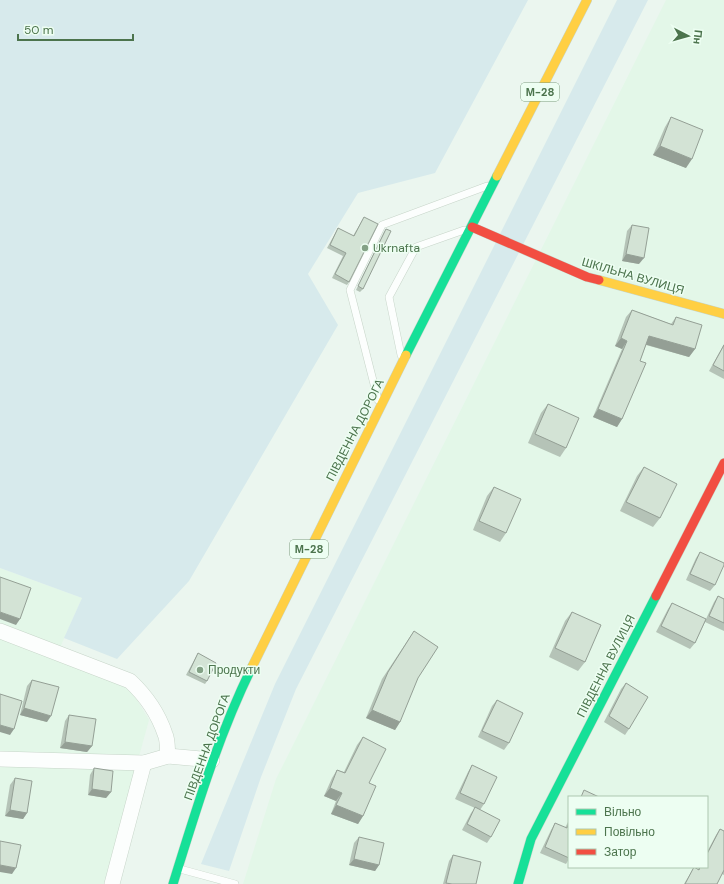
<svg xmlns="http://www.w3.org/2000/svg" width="724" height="884" font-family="'DM Sans',sans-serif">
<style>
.residential{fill:#e3f7e8;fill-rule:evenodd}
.green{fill:#d7eaec}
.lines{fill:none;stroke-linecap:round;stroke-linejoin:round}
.lane-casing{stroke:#c7d5c9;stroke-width:8}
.street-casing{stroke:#c7d5c9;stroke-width:16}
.fast-casing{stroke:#c6d4c9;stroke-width:10}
.slow-casing{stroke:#c6d4c9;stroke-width:10}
.jam-casing{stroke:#c6d4c9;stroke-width:10}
.lane{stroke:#fcfefd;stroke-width:7}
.street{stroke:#fcfefd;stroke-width:15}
.fast{stroke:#16e098;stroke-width:9}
.slow{stroke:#ffcf43;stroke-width:9}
.jam{stroke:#f24e42;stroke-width:9}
.wall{fill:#b5c3b7}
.shaded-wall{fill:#949f95}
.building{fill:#d3e3d5;stroke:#949f95}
.poi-dot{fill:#84a286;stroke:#edfef2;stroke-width:1.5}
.labels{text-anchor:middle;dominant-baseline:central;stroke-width:3;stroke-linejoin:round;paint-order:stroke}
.shield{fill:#edfef2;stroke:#7c9d7e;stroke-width:1}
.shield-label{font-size:11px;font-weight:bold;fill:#4c744d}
.poi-label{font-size:12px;fill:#4c744d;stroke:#edfef2;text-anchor:start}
.street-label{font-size:12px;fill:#4c744d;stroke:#edfef2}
</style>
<rect width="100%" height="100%" fill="#ebf6ef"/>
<g class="residential">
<path d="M666,0H724V884H243L276,779ZM569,797H707V867H569Z"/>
<polygon points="0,568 82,598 55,659 131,690 149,720 104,884 0,884"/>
</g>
<g class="green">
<polygon points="0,0 528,0 435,173 358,193 308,274 338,325 189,581 117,659 64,638 82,598 0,568"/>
<polygon points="617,0 648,0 296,689 261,777 229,871 201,864 275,684"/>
</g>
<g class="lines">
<g class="lane-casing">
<g id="lane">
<polyline points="401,355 389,297 416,247 464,230"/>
<polyline points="378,400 350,290 382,225 487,186"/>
<polyline points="180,869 235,884"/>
</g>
</g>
<g class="street-casing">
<g id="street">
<path d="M0,631L130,681C145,695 158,713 165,734C168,740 167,749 168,756"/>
<polyline points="0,759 144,763 168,756 212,760"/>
<polyline points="112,884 144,763"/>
</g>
</g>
<g class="fast-casing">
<g id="fast">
<polyline points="406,355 497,176"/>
<path d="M173,884C196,810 218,736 252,667"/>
<polyline points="518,884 531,839 656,596"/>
</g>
</g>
<g class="slow-casing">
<g id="slow">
<polyline points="497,176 587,0"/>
<polyline points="599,280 724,314"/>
<polyline points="252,667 406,355"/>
</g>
</g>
<g class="jam-casing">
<g id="jam">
<polyline points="472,227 587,277 599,280"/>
<polyline points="656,596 724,463"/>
</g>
</g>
<use href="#lane" class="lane"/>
<use href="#street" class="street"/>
<use href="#fast" class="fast"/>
<use href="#slow" class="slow"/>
<use href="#jam" class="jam"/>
</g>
<g class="wall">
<polygon points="671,117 686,168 653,155 665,127"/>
<polygon points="364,217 349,282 347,285 332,278 343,256 327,248 338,228 353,236"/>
<polygon points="632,225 639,264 622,261 627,231"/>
<polygon points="386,229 363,289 360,292 356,290 384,232"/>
<polygon points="632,310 671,324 676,317 695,349 689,357 646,345 640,361 622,419 617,427 593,417 622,349 615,346 626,317"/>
<polygon points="724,344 724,379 709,371"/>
<polygon points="548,404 566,448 560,457 528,443 541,413"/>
<polygon points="644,467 660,518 653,527 620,511 637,476"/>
<polygon points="494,487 506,533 500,542 473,530 487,496"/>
<polygon points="700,552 715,585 710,591 686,580 696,558"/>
<polygon points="718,596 724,599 724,631 705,622 695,643 690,649 656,632 668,609 672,603 706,619 714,602"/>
<polygon points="572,612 585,662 578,671 549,657 565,621"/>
<polygon points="414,631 400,722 395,730 366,718 382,679"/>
<polygon points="198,653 207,681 205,684 186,675"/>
<polygon points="32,680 47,722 20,715 27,686"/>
<polygon points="626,683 629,729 625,735 604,722 621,689"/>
<polygon points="497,700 509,743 504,750 478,737 492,706"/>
<polygon points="69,715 92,746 87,752 60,748 65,721"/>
<polygon points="363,737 369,783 363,816 358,824 331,814 336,801 324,796 332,778 337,770 344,772 357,745"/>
<polygon points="472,765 484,804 480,810 491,837 487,843 462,830 471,813 475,808 455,799 468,772"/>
<polygon points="94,768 111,792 106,798 88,795 90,775"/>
<polygon points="15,778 27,813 23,819 5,816 10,785"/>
<polygon points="569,820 569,859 566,864 540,853 551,830 555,823 565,828"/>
<polygon points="720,829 724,831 724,875 722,874 717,884 684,884 690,874 694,867 698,869 699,867 707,867 707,852 716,835"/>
<polygon points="359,837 379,865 375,871 349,865 354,843"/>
<polygon points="453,855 476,884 443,884 449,861"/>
</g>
<g class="shaded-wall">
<polygon points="660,146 692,159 686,168 653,155"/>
<polygon points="626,254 644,258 639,264 622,261"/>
<polygon points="649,336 695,349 689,357 644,344"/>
<polygon points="621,338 627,341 622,349 615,346"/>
<polygon points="598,409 622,419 617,427 593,417"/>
<polygon points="0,612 20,619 16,625 0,619"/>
<polygon points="24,708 51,716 47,722 20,715"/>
<polygon points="372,710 400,722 395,730 366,718"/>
<polygon points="0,725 14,729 10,735 0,732"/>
<polygon points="65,742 92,746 87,752 60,748"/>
<polygon points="330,788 342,793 336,801 324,796"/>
<polygon points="92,789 111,792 106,798 88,795"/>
<polygon points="336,805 363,816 358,824 331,814"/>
<polygon points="10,810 27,813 23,819 5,816"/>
<polygon points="354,859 379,865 375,871 349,865"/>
<polygon points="0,865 16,868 12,874 0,872"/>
</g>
<g class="building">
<polygon points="671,117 703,130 692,159 660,146"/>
<polygon points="364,217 378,224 349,282 335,274 346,253 330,245 338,228 354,236"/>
<polygon points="632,225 649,228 644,258 626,254"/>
<polygon points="386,229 391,231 363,289 358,286"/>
<polygon points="632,310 673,325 676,317 702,325 695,349 649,336 640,361 646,363 622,419 598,409 627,341 621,338"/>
<polygon points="724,345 724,371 713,365"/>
<polygon points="548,404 579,418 566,448 535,434"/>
<polygon points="644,467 677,484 660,518 626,502"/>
<polygon points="494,487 521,499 506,533 479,521"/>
<polygon points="700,552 724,563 724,565 715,585 690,574"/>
<polygon points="0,577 31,588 20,619 0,612"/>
<polygon points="718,596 724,599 724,623 709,616"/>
<polygon points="672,603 706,619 695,643 661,626"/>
<polygon points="572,612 601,625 585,662 555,648"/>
<polygon points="414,631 438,647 418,678 400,722 372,710 388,672"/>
<polygon points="198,653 216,663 207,681 189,672"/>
<polygon points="32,680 59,687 51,716 24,708"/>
<polygon points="626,683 648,697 629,729 609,716"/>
<polygon points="0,694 22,701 14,729 0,725"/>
<polygon points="497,700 523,713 509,743 482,731"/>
<polygon points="69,715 96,719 92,746 65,742"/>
<polygon points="363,737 386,749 369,783 376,786 363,816 336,805 342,793 330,788 337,770 345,773"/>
<polygon points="472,765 497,777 484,804 460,793"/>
<polygon points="94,768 113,771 111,792 92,789"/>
<polygon points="15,778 32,781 27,813 10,810"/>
<polygon points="584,790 599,797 581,797"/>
<polygon points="475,807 500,820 491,837 467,824"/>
<polygon points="555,823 567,828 569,823 569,858 545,847"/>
<polygon points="720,829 724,831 724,870 717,884 685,884 694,867 699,870 700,867 707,867 707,854"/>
<polygon points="359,837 384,843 379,865 354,859"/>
<polygon points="0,841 21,845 16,868 0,865"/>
<polygon points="453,855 481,862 476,884 452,884 446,883"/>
</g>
<g class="poi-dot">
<circle cx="365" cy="248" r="4"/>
<circle cx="200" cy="670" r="4"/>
</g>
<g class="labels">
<g class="shield">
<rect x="521" y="83" width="38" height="18" rx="3"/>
<rect x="290" y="540" width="38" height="18" rx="3"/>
</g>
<g class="shield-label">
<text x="540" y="92">М-28</text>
<text x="309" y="549">М-28</text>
</g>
<g class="poi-label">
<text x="373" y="248">Ukrnafta</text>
<text x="208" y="670">Продукти</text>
</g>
<g class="street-label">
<text transform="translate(633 276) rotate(16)">ШКІЛЬНА ВУЛИЦЯ</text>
<text transform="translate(355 430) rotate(-63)">ПІВДЕННА ДОРОГА</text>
<text transform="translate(606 666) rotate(-63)">ПІВДЕННА ВУЛИЦЯ</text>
<text transform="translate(207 747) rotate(-70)">ПІВДЕННА ДОРОГА</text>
</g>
</g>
<rect x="568" y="796" width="140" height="72" fill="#edfef2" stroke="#adc7b0"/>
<rect x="576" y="809" width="20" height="6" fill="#16e098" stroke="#adc7b0"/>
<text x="604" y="816" font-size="12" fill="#4c744d">Вільно</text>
<rect x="576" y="829" width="20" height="6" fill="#ffcf43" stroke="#adc7b0"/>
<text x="604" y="836" font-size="12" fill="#4c744d">Повільно</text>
<rect x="576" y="849" width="20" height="6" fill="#f24e42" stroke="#adc7b0"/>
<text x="604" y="856" font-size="12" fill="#4c744d">Затор</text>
<g transform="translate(688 36) rotate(96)" stroke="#edfef2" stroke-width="3" paint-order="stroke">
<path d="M0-3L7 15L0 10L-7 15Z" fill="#4c744d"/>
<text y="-6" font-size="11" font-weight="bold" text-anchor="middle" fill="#4c744d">Пн</text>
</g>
<path d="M18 34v6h115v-6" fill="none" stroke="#4c744d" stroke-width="2"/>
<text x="24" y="34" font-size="12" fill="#4c744d" stroke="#edfef2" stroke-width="3" paint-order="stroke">50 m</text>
</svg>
